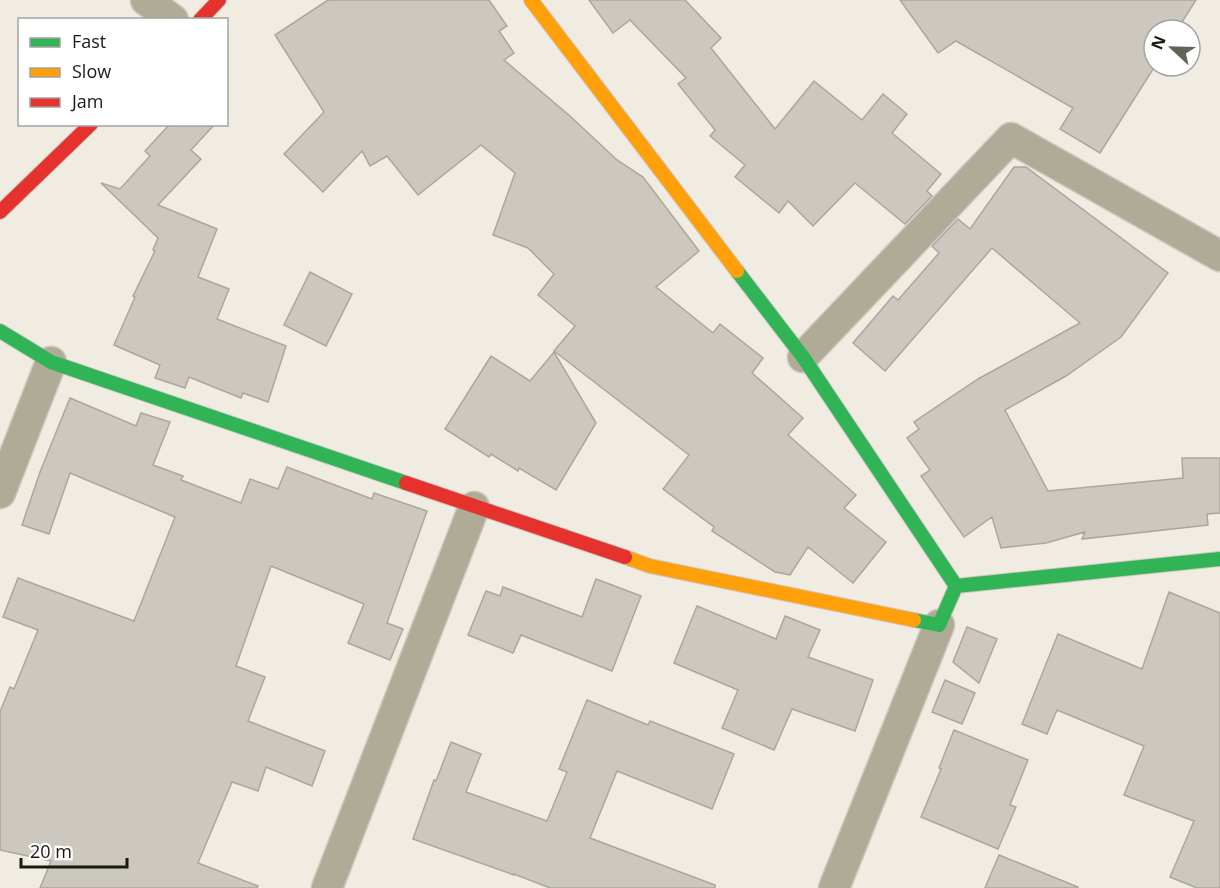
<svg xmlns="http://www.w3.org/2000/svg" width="1220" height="888" font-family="'Open Sans',sans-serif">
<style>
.building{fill:#ccc8bf;stroke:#aaa79e;stroke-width:1.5}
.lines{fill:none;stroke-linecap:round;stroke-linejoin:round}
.street-casing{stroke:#ccc9c1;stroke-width:33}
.fast-casing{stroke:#ccc9c1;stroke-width:16}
.slow-casing{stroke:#ccc9c1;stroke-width:16}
.jam-casing{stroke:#ccc9c1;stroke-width:16}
.street{stroke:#b0ab97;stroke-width:30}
.fast{stroke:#30b455;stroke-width:14}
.slow{stroke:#ff9f0a;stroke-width:14}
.jam{stroke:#e5322d;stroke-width:14}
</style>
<rect width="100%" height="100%" fill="#f0ece1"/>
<g class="building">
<polygon points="328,0 489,0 507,26 499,31 514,53 504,60 570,116 617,160 643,177 699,251 656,287 713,333 720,324 763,358 752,373 803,418 788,435 856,495 844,508 886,542 853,583 808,547 790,575 775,572 712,531 714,527 663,489 689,455 554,351 575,326 538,295 554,274 528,248 493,235 515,173 481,145 418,195 387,156 370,166 362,151 323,192 284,154 324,112 275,35"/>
<polygon points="589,0 685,0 721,38 711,48 775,129 814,81 862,120 883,94 907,114 892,133 941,174 927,191 932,196 905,224 855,183 813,226 788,201 779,213 735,177 745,165 710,136 715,130 678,84 686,78 630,20 613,33"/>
<polygon points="900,0 1196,0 1177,30 1154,30 1155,66 1100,153 1060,129 1073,108 956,41 938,53"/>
<polygon points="170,124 215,124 191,150 201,159 158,205 217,229 198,277 229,289 217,319 286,346 268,402 243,393 241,398 189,377 185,388 155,378 160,365 114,345 135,297 133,296 155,251 153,250 158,238 101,183 120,189 150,156 145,151"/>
<polygon points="1014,167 1026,167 1168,273 1121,337 1066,376 1005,410 1048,491 1183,478 1182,458 1220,458 1220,513 1207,514 1208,525 1082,539 1085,532 1046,543 1001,548 992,517 964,537 921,476 930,470 907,438 919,429 914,422 978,379 1080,323 992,248 885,371 853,343 893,296 898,300 939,253 932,246 958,219 970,229"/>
<polygon points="310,272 352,294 326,346 284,325"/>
<polygon points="554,352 596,423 556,490 519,468 518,471 491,454 489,457 445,429 491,356 530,381"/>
<polygon points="70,398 136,426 141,413 170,422 153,465 183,476 181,480 241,503 250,479 278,489 287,467 372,499 374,493 427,511 387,623 403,629 390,660 348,643 364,604 271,566 236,666 265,677 248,721 325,751 312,786 266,767 258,791 232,782 198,863 258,886 257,888 40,888 51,861 0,850 0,712 10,687 14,689 38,630 3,617 18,578 134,621 175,517 70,473 49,534 22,525 40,472"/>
<polygon points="596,579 641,596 612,671 521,635 513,653 468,635 486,591 500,596 503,587 582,617"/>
<polygon points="1169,592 1220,613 1220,888 1197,888 1170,877 1194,821 1124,795 1144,746 1057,710 1047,734 1022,724 1058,634 1142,669"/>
<polygon points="697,606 776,639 785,616 820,630 808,657 873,680 855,731 792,709 774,750 722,728 738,690 674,663"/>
<polygon points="967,627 997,639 979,683 953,662"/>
<polygon points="945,680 975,693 962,724 932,712"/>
<polygon points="587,700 648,725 650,721 734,754 712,809 617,771 590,838 715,885 715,888 550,888 514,874 514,875 413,839 434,780 436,781 451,742 481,754 466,792 547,821 567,772 559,769"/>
<polygon points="954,730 1028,760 1010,805 1016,807 998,849 921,817 941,769 939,768"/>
<polygon points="999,855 1078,887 1078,888 985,888"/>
</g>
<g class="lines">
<g class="street-casing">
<g id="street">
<polyline points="146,0 173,20"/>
<polyline points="803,357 1011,138 1220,256"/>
<polyline points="0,493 51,362"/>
<polyline points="327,888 474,507"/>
<polyline points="834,888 939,625"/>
</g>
</g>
<g class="fast-casing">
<g id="fast">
<polyline points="737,271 803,357 956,586"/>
<polyline points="0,331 51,362 406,483"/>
<polyline points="914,620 939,625 956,586 1220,559"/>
</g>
</g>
<g class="slow-casing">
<g id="slow">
<polyline points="531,0 737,271"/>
<polyline points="625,557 650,566 914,620"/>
</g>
</g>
<g class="jam-casing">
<g id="jam">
<polyline points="200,20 219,0"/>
<polyline points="0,212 91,124"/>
<polyline points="406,483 625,557"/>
</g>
</g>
<use href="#street" class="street"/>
<use href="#fast" class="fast"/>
<use href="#slow" class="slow"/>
<use href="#jam" class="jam"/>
</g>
<rect x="18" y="18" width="210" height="108" fill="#ffffff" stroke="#a3a3a0" stroke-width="1.5"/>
<rect x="30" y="38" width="30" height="9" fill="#30b455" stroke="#a3a3a0" stroke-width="1.5"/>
<text x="72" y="48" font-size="18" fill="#1a1811">Fast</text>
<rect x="30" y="68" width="30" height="9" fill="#ff9f0a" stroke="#a3a3a0" stroke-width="1.5"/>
<text x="72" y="78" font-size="18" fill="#1a1811">Slow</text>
<rect x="30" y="98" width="30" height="9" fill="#e5322d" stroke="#a3a3a0" stroke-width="1.5"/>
<text x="72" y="108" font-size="18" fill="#1a1811">Jam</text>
<g transform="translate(1172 48) rotate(292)"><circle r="28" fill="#ffffff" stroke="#a3a3a0" stroke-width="1.5"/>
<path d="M0-4.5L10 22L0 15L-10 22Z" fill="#65625a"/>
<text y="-9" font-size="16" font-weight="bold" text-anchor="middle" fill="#1a1811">N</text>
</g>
<path d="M21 858v9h106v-9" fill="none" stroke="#1a1811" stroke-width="3"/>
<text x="30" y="858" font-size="18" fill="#1a1811" stroke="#ffffff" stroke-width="4.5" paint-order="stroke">20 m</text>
</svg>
